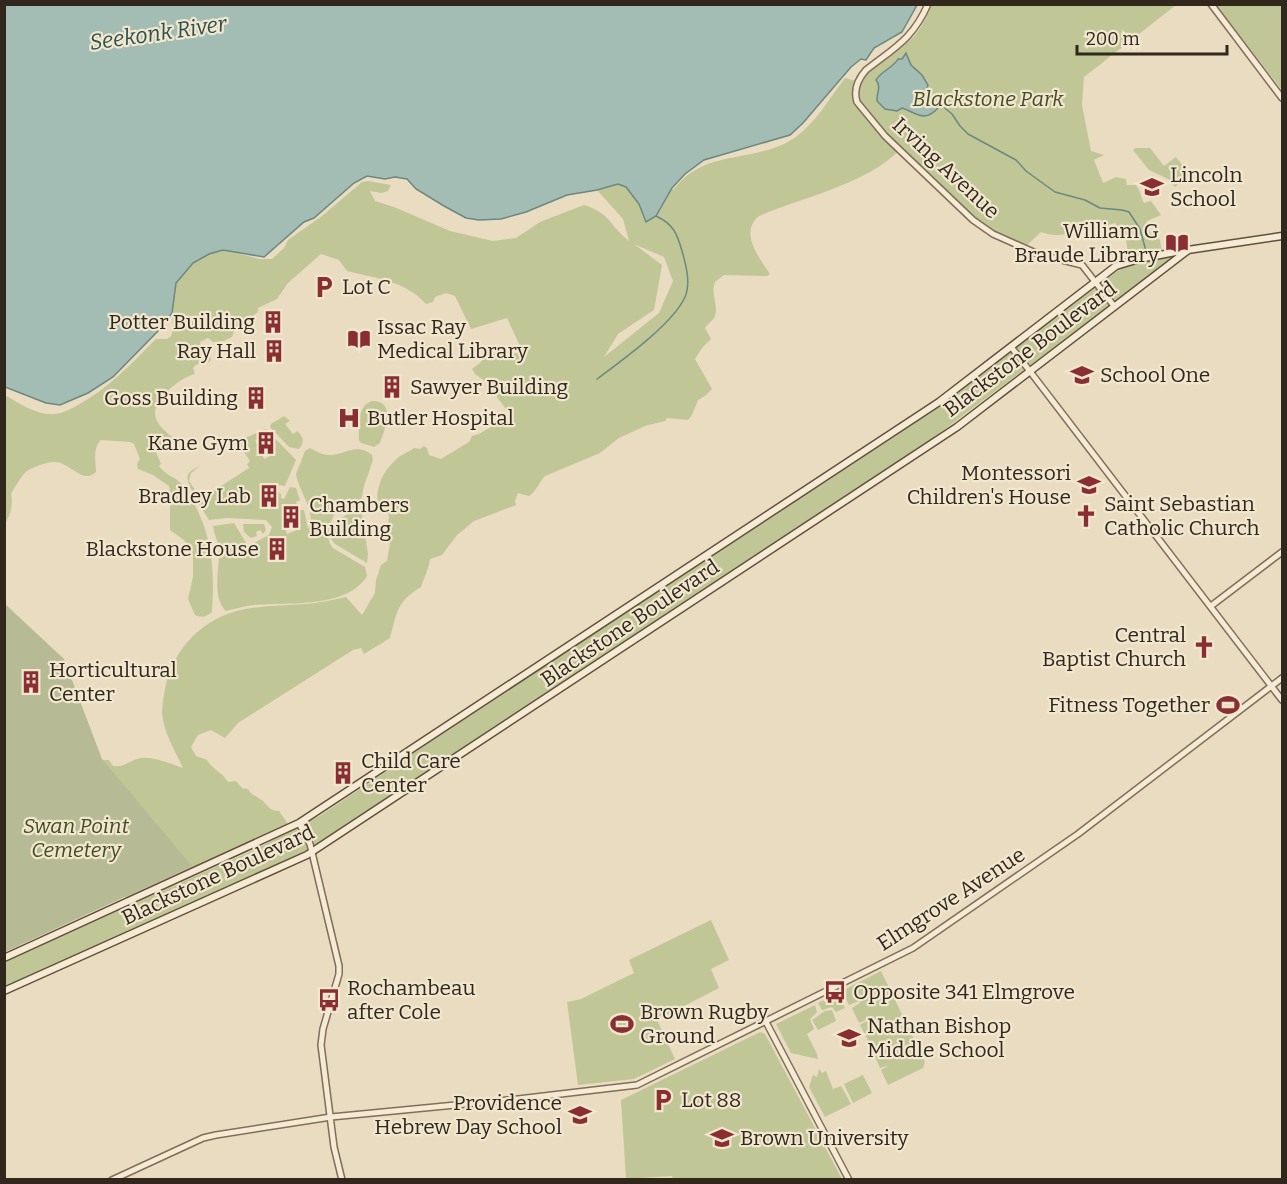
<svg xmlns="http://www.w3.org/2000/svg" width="1287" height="1184" font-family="Bitter,serif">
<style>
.green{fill:#c1c696;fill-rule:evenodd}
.cemetery{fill:#b7bb95}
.water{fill:#a3bcb4;stroke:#6b8881;stroke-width:1.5}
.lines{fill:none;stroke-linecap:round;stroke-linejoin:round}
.stream{stroke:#6b8881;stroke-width:1.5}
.tertiary-casing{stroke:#816e5a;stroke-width:8}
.secondary-casing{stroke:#624f3d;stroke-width:9}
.tertiary{stroke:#f5ead3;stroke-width:5}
.secondary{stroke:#f5ead3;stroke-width:6}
.labels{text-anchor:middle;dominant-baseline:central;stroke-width:4.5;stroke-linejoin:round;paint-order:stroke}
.park-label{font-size:21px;font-style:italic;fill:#434c25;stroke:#f1e7cf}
.street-label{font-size:21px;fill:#32271d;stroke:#f1e7cf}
.poi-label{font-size:21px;fill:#32271d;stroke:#f1e7cf;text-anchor:start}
.water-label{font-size:22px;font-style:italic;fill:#2d504e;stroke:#f1e7cf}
</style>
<rect width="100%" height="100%" fill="#e9dcc1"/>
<g class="green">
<path d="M932,5H1176L1084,77L1082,105L1091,151L1104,155L1094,160L1103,183L1116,177L1126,179L1127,185H1136C1141,191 1140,196 1144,203L1151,201L1161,215L1147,221L1146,224L1150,232L1160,240L1162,253L1135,259V256L1128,257L1126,239L1115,223L1099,228L1096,225C1090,225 1087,228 1082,230C1070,235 1052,237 1041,232L1024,248C974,228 939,186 900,149C868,184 803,197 759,216C739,232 759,258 770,274L767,276L724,275L715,282C710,294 719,305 715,316C713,321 707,324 705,328L711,339L702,348L695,359L712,389L705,396L698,400L692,415L688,420L667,418L665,421L645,426L619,438L600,453L545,476C539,482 536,492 529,496L518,493L515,501L516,505L474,521L457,535L442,555L430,559C429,569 424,577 421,587C396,602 397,613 390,638L364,654L361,648L353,650L238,723L225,738L211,730L198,735L191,747L196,756L207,760C213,770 222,772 228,782L236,781L242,788L248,789C252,796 257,796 263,801C269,807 270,811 279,811L290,827L127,901L120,887L91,760H109L113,766C124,768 130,760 141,758C152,756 172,764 183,768C175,750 164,734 162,713C162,707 163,701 164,695C170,654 197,622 237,611C259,605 283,606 305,604C319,603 332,600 346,597L362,615L375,593L376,580L381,565L387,561L390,543L387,530L389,517L387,509L378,506C375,487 383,470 398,458C402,454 409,452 414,448L420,449L424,446L427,448L429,455L441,459L469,442L472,436L479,434L508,417L509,413L485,381L475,374L472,369L480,363L486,356L502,352L505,356L517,353L520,346L507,318L471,329L455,296L446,293L435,297L433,302L426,304C406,281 375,278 347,271L339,260L321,254L288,283L277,299L258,308V312L235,329L232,337L224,341L213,342L208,338L200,342L202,351H206L211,358L210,362C202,364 199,361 193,368L195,374C181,377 155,398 155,413C155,423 165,431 172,437L155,450L161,464L159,466C165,476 178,477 184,487C212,529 215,563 212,612C206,617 202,618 195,615L188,599L193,577V555L184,540L170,530V503L166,493L170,490L169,486L153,475L138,469L137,464L140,459L134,444L130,442L101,440C92,450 96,460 96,472C82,485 71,462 54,462C47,462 33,467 27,471C23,473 14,489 11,494C13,502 11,516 5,523V395C18,403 32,412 47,414C60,415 67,411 78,405C109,388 131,364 156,339H167L171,336C176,324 170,314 171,302C174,278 190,263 205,245L260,259H272L284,248L288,240L322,216L362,182L368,181L391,185L388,191L381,193L370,191L375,201L394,207L450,231L493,241L516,238L540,222L584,205C610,213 609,225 629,241L623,219L597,190L618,184L685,174L672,188L673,190C704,150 745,163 786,143C812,130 828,100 845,78L860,82C872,64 893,54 910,40C920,32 927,16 932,5ZM634,244L664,257L673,281L659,313L604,357L618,334L654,310L662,265Z"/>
<polygon points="1216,5 1282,5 1282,90"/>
<polygon points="1135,148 1150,148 1164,166 1176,157 1190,175 1175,187 1168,179 1149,170 1133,150"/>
<polygon points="1172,255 1172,259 925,444 304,852 5,989 4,962 249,852 321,815 547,664 714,555 767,518 824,483 936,409 1116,272 1128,265"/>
<path d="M372,401C397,401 385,429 380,443L374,447L361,443L359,440C359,426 356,407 372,401Z"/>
<polygon points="284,416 290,421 285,424 293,434 298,431 303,439 302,444 299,449 289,447 270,427 271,424"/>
<path d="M266,429L296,460L285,486L279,485L277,491L281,494V498L284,499L290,487L296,488L300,500L296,502L300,510H304L308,529C318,514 298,490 296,474L305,451L310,448C316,451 321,455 329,455C345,455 356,442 372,455L373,460L364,486L360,505L334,514C330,525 324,538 333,548L365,567L367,576C347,609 287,602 254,605C244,606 235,609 226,611C211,596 220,569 219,549C218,541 214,534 213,526L234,523L251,551L254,550L252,544L269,535L272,527L266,520L227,518L209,520C204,512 184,482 188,475C190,470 196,468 200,466L191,473L189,481L201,499L249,468L247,464L250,461L239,444L233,443ZM268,434L276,447L274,448L276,453L264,459L255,440ZM292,504L301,526L296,528L297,530L287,534L285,528L292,525L291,522L287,523L284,515L288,514L286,506Z"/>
<path d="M359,510L362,515L368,554L367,563L335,544L331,539C334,521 342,515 359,510Z"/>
<polygon points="243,524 264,524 266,530 263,534 260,530 256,532 257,536 251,538 244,532"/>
<polygon points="711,920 729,960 711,969 719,988 657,1020 675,1059 634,1079 578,1085 567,1002 581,999 634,973 629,960"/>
<polygon points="881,971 925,1062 923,1068 888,1085 881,1070 889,1065 880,1068 873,1052 882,1047 873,1050 860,1025 868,1020 868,1019 859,1023 852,1008 860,1003 859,1001 849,1005 842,991"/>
<polygon points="838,993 845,1008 836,1012 832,1007 822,1010 818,1003"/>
<polygon points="815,1005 817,1012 810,1019 814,1029 807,1034 817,1054 818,1059 791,1053 776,1024"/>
<polygon points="832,1010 836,1021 818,1030 812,1020 825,1011"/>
<polygon points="760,1032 765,1034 842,1179 673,1180 672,1176 626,1179 621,1100"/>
<polygon points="819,1069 822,1073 826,1071 833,1089 841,1086 851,1104 825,1117 809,1087 813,1075 817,1077"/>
<polygon points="863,1075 872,1093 853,1103 844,1084"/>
</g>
<polygon class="cemetery" points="5,604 64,659 102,759 192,866 5,952"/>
<g class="water">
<polygon points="4,5 5,4 917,5 902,32 874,48 866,60 861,59 851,67 803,123 790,135 704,160 685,174 672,188 656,216 646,222 639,204 626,187 618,184 597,190 567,195 526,212 501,219 479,220 466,218 444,206 416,189 407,179 395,177 385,179 367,176 354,183 314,218 304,222 264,257 223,250 209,254 193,263 176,283 172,313 159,330 113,377 88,393 60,405 46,403 5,387"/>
<path d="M906,53L911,65L922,75L928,85L923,100L927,105L935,104L938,108C924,123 917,113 902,108L897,111L885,109L877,101C876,93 882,87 876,80C881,71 893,68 898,59H902Z"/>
</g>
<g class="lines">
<g class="stream">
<polyline points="936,106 940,104 952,114 960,126 968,134 1016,160 1026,171 1055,192 1085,200 1100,208 1122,210 1129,212 1140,229 1146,251"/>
<path d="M597,379C621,361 673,324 685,297C691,283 686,265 682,251C677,233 673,224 656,216"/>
</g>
<g class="tertiary-casing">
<g id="tertiary">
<path d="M928,4C913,39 894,48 866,70C858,79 853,89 857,102L885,136L973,220L993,234L1038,254L1082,265L1114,306"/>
<polyline points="1211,4 1282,98"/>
<polyline points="1012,348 1282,700"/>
<polyline points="1211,606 1282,552"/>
<polyline points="299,823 310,844 339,966 339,974 323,1029 321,1045 334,1147 342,1180"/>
<polyline points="766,1022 849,1180"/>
<polyline points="112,1180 203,1138 216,1135 331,1117 518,1099 637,1085 913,948 1078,834 1282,678"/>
</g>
</g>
<g class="secondary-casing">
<g id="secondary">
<polyline points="4,958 299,823 939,402 1116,266 1139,259 1181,251 1282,236"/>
<polyline points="4,991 307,855 957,427 1187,251"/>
</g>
</g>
<use href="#tertiary" class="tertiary"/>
<use href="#secondary" class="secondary"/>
</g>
<defs>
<g id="school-bare" transform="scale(1.8)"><path d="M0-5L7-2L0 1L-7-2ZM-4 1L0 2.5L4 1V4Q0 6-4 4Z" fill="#8a2f31" stroke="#f1e7cf" stroke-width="2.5" paint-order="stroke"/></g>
<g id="library-bare" transform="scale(1.8)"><path d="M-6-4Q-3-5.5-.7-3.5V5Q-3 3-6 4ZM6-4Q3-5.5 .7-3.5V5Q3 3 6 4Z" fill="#8a2f31" stroke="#f1e7cf" stroke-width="2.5" paint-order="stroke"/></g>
<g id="parking-bare" transform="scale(1.8)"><path d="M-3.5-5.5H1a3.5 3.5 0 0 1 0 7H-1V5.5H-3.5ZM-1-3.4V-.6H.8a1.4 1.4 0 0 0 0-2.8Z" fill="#8a2f31" stroke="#f1e7cf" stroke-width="2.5" paint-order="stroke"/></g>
<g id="building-bare" transform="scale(1.8)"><path d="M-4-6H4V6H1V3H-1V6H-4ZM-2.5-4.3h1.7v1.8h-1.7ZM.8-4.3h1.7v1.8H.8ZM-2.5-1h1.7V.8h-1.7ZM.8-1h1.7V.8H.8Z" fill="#8a2f31" stroke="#f1e7cf" stroke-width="2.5" paint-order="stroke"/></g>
<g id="hospital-bare" transform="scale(1.8)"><path d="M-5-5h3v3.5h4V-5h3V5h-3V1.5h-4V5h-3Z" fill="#8a2f31" stroke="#f1e7cf" stroke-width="2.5" paint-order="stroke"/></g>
<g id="church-bare" transform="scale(1.8)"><path d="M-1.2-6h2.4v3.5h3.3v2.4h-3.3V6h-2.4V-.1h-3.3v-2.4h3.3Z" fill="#8a2f31" stroke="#f1e7cf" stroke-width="2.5" paint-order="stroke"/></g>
<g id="stadium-bare" transform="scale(1.8)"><path d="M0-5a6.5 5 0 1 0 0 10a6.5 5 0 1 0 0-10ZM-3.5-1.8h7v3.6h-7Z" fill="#8a2f31" stroke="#f1e7cf" stroke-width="2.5" paint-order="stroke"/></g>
<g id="bus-bare" transform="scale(1.8)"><path d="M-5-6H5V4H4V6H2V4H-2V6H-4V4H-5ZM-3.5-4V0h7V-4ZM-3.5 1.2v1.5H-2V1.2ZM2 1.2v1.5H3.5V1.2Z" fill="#8a2f31" stroke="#f1e7cf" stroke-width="2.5" paint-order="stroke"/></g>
<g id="university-bare" transform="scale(1.8)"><path d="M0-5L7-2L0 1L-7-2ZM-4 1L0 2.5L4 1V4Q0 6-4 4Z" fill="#8a2f31" stroke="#f1e7cf" stroke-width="2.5" paint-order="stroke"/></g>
</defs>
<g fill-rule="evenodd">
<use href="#school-bare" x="1152" y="187"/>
<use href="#library-bare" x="1177" y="243"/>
<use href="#parking-bare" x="324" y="287"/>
<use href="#building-bare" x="273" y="322"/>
<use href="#library-bare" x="359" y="339"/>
<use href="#building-bare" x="274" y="351"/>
<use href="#school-bare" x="1082" y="375"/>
<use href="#building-bare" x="392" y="387"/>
<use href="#building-bare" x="256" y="398"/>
<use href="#hospital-bare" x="349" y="418"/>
<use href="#building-bare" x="266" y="443"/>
<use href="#school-bare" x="1089" y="485"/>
<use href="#building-bare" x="269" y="496"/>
<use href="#church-bare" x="1086" y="516"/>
<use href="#building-bare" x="291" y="517"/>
<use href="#building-bare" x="277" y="549"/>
<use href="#church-bare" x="1204" y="647"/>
<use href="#building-bare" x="31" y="682"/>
<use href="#stadium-bare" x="1228" y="705"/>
<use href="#building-bare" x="343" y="773"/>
<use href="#bus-bare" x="835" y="992"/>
<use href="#bus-bare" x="329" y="1000"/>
<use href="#stadium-bare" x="622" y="1024"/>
<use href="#school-bare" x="849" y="1038"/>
<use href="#parking-bare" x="663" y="1100"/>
<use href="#school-bare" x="580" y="1115"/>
<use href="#university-bare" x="722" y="1138"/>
</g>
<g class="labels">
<g class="park-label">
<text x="988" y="99">Blackstone Park</text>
<text x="76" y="826">Swan Point<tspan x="76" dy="24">Cemetery</tspan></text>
</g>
<g class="street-label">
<text transform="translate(946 168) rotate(43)">Irving Avenue</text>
<text transform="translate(1030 349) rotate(-37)">Blackstone Boulevard</text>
<text transform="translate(630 623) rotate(-34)">Blackstone Boulevard</text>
<text transform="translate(218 875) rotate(-25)">Blackstone Boulevard</text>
<text transform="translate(951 899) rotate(-33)">Elmgrove Avenue</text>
</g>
<g class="poi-label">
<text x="1170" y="175">Lincoln<tspan x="1170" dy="24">School</tspan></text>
<text x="1159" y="231" text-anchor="end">William G<tspan x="1159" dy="24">Braude Library</tspan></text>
<text x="342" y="287">Lot C</text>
<text x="255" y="322" text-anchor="end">Potter Building</text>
<text x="377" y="327">Issac Ray<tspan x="377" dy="24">Medical Library</tspan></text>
<text x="256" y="351" text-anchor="end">Ray Hall</text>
<text x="1100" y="375">School One</text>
<text x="410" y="387">Sawyer Building</text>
<text x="238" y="398" text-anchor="end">Goss Building</text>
<text x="367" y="418">Butler Hospital</text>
<text x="248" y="443" text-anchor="end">Kane Gym</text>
<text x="1071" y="473" text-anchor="end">Montessori<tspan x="1071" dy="24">Children's House</tspan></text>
<text x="251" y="496" text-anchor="end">Bradley Lab</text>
<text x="1104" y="504">Saint Sebastian<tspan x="1104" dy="24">Catholic Church</tspan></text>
<text x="309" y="505">Chambers<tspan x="309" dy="24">Building</tspan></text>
<text x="259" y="549" text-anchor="end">Blackstone House</text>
<text x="1186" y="635" text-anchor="end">Central<tspan x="1186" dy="24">Baptist Church</tspan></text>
<text x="49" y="670">Horticultural<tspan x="49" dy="24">Center</tspan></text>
<text x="1210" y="705" text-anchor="end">Fitness Together</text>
<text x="361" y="761">Child Care<tspan x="361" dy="24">Center</tspan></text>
<text x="347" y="988">Rochambeau<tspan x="347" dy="24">after Cole</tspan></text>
<text x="853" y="992">Opposite 341 Elmgrove</text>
<text x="640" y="1012">Brown Rugby<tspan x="640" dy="24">Ground</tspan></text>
<text x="867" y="1026">Nathan Bishop<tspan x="867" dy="24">Middle School</tspan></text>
<text x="681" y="1100">Lot 88</text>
<text x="562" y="1103" text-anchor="end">Providence<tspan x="562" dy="24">Hebrew Day School</tspan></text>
<text x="740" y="1138">Brown University</text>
</g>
<g class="water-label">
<text transform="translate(158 33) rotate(-8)">Seekonk River</text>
</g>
</g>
<rect width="1287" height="1184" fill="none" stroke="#32271d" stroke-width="12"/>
<path d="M1077 45v9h150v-9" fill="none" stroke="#32271d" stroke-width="3"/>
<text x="1086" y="45" font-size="18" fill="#32271d" stroke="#f1e7cf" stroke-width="4.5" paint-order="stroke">200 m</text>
</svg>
